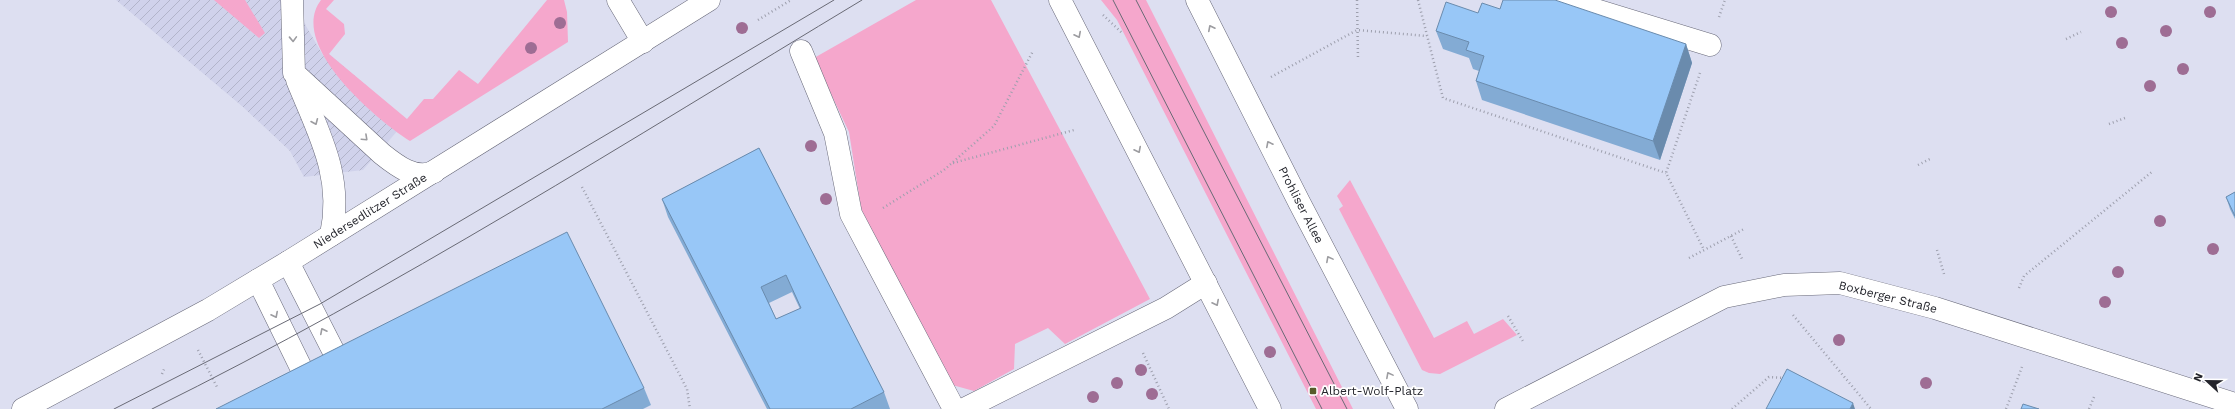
<svg xmlns="http://www.w3.org/2000/svg" width="2235" height="409" font-family="'Work Sans',sans-serif">
<style>
.industrial{fill:url(#industrial-furrows)}
.green{fill:#f5a7cc}
.lines{fill:none;stroke-linecap:round;stroke-linejoin:round}
.minor-casing{stroke:#686979;stroke-width:23}
.path{stroke:#9d9fad;stroke-width:2.5;stroke-dasharray:1 3;stroke-linecap:butt}
.minor{stroke:#fff;stroke-width:22}
.tram{stroke:#696a75;stroke-width:1}
.tree{fill:#9e6d94}
.wall{fill:#83abd4;fill-rule:evenodd}
.shaded-wall{fill:#6a8bad}
.building{fill:#98c7f7;stroke:#6a8bad;fill-rule:evenodd}
.oneway{stroke:#9c9ca0}
.poi-dot{fill:#565b2a;stroke:#fff;stroke-width:1.5}
.labels{text-anchor:middle;dominant-baseline:central;stroke-width:3.5;stroke-linejoin:round;paint-order:stroke}
.street-label{font-size:12px;fill:#23242b;stroke:#fff}
.poi-label{font-size:12px;fill:#23242b;stroke:#fff;text-anchor:start}
</style>
<defs>
<pattern id="industrial-furrows" width="10" height="10" patternUnits="userSpaceOnUse"><rect width="10" height="10" fill="#d0d2eb"/><path d="M-1 1l2-2M0 10L10 0M9 11l2-2" fill="none" stroke="#b2b4ca"/></pattern>
</defs>
<rect width="100%" height="100%" fill="#dddff1"/>
<polygon class="industrial" points="116,0 291,0 324,57 329,54 407,120 363,170 304,177 290,151 243,107"/>
<g class="green">
<polygon points="214,0 245,0 265,33 259,38"/>
<path d="M321,0H334L326,9L344,24L345,34L329,54L407,119L424,99H433L459,70L478,84L547,0H564L567,12L568,42L410,141C377,120 287,45 321,0Z"/>
<polygon points="916,0 991,0 1150,299 1065,344 1048,328 1015,344 1014,369 974,391 945,383 862,214 849,132 814,58"/>
<polygon points="1101,0 1146,0 1353,409 1316,409 1117,20"/>
<polygon points="1350,180 1434,338 1467,321 1474,334 1503,319 1517,335 1440,374 1429,373 1422,370 1339,209 1343,206 1337,196"/>
</g>
<g class="lines">
<g class="minor-casing">
<g id="minor">
<path d="M292,0L294,73L382,154C397,166 415,180 434,172"/>
<polyline points="618,0 643,42"/>
<polyline points="1060,0 1270,409"/>
<polyline points="1197,0 1299,202 1407,409"/>
<polyline points="1563,0 1710,45"/>
<polyline points="801,51 835,133 851,214 954,409"/>
<path d="M297,80C318,132 344,176 331,235"/>
<polyline points="288,262 341,366"/>
<polyline points="258,280 308,382"/>
<polyline points="23,409 208,310 288,262 709,0"/>
<polyline points="964,409 1166,308 1206,283"/>
<polyline points="1506,409 1724,297 1784,285 1840,283 1935,308 2235,404"/>
</g>
</g>
<g class="path">
<polyline points="1357,0 1358,59"/>
<polyline points="1418,0 1443,98 1666,173"/>
<polyline points="1103,15 1123,34"/>
<polyline points="1719,17 1725,0"/>
<polyline points="758,20 791,0"/>
<polyline points="2066,39 2081,32"/>
<polyline points="1700,73 1666,173 1704,250"/>
<polyline points="1271,77 1357,30 1427,36"/>
<polyline points="2109,124 2125,118"/>
<polyline points="953,163 1074,130"/>
<polyline points="1918,165 1932,158"/>
<polyline points="582,187 687,389 690,409"/>
<polyline points="883,208 944,170 994,126 1033,51"/>
<polyline points="1731,236 1742,259"/>
<polyline points="1937,250 1944,274"/>
<polyline points="1689,258 1744,229"/>
<polyline points="2019,288 2024,276 2153,171"/>
<polyline points="1793,315 1871,409"/>
<polyline points="1508,316 1524,343"/>
<polyline points="198,350 218,389"/>
<polyline points="1143,353 1169,409"/>
<polyline points="162,374 165,367"/>
<polyline points="1732,409 1769,377 1785,378"/>
<polyline points="2006,409 2022,367"/>
<polyline points="2089,409 2094,397"/>
</g>
<use href="#minor" class="minor"/>
<g class="tram">
<polyline points="1113,0 1322,409"/>
<polyline points="1136,0 1347,409"/>
<polyline points="114,409 320,304 834,0"/>
<path d="M152,409C397,288 628,141 862,0"/>
</g>
</g>
<g class="tree">
<circle cx="2111" cy="12" r="6"/>
<circle cx="2210" cy="12" r="6"/>
<circle cx="560" cy="23" r="6"/>
<circle cx="742" cy="28" r="6"/>
<circle cx="2166" cy="31" r="6"/>
<circle cx="2122" cy="43" r="6"/>
<circle cx="531" cy="48" r="6"/>
<circle cx="2183" cy="69" r="6"/>
<circle cx="2150" cy="86" r="6"/>
<circle cx="811" cy="146" r="6"/>
<circle cx="826" cy="199" r="6"/>
<circle cx="2160" cy="221" r="6"/>
<circle cx="2213" cy="249" r="6"/>
<circle cx="2118" cy="272" r="6"/>
<circle cx="2105" cy="302" r="6"/>
<circle cx="1839" cy="340" r="6"/>
<circle cx="1270" cy="352" r="6"/>
<circle cx="1141" cy="370" r="6"/>
<circle cx="1117" cy="383" r="6"/>
<circle cx="1926" cy="383" r="6"/>
<circle cx="1152" cy="394" r="6"/>
<circle cx="1093" cy="397" r="6"/>
</g>
<g class="wall">
<polygon points="1500,9 1686,44 1692,63 1660,160 1482,100 1476,81 1479,71 1473,69 1469,58 1443,49 1436,31 1478,13"/>
<path d="M759,148L884,392L890,409H767L668,217L662,199ZM792,292L800,309L776,319L769,303Z"/>
<polygon points="2235,192 2235,219 2230,209 2226,197"/>
<polygon points="644,388 651,405 643,409 216,409"/>
</g>
<g class="shaded-wall">
<polygon points="1686,44 1692,63 1660,160 1653,141"/>
<polygon points="1853,403 1855,409 1850,409"/>
</g>
<g class="building">
<polygon points="1503,0 1555,0 1686,44 1653,141 1476,81 1484,56 1466,50 1469,42 1436,31 1446,2 1478,13 1482,3 1500,9"/>
<path d="M759,148L884,392L851,409H770L662,199ZM786,275L801,308L776,319L761,287Z"/>
<polygon points="2235,192 2235,216 2226,197"/>
<polygon points="567,232 644,388 602,409 216,409"/>
<polygon points="1787,369 1853,403 1850,409 1766,409"/>
<polygon points="2023,404 2039,409 2021,409"/>
</g>
<defs><path id="oneway-chevron" d="M-2-3.5L2.5 0L-2 3.5" fill="none" stroke-width="1.6" stroke-linecap="round" stroke-linejoin="round"/></defs>
<g class="oneway">
<use href="#oneway-chevron" transform="translate(1211 28) rotate(-117)"/>
<use href="#oneway-chevron" transform="translate(1078 35) rotate(63)"/>
<use href="#oneway-chevron" transform="translate(293 39) rotate(88)"/>
<use href="#oneway-chevron" transform="translate(315 122) rotate(67)"/>
<use href="#oneway-chevron" transform="translate(365 138) rotate(43)"/>
<use href="#oneway-chevron" transform="translate(1269 144) rotate(-117)"/>
<use href="#oneway-chevron" transform="translate(1138 150) rotate(63)"/>
<use href="#oneway-chevron" transform="translate(1329 259) rotate(-118)"/>
<use href="#oneway-chevron" transform="translate(1216 303) rotate(63)"/>
<use href="#oneway-chevron" transform="translate(275 315) rotate(63)"/>
<use href="#oneway-chevron" transform="translate(323 331) rotate(-117)"/>
<use href="#oneway-chevron" transform="translate(1389 375) rotate(-118)"/>
</g>
<rect class="poi-dot" x="1309" y="387" width="8" height="8" rx="2"/>
<g class="labels">
<g class="street-label">
<text transform="translate(1301 205) rotate(63)">Prohliser Allee</text>
<text transform="translate(370 211) rotate(-32)">Niedersedlitzer Straße</text>
<text transform="translate(1888 297) rotate(14)">Boxberger Straße</text>
</g>
<g class="poi-label">
<text x="1321" y="391">Albert-Wolf-Platz</text>
</g>
</g>
<g transform="translate(2207 381) rotate(292)" stroke="#ffffff" stroke-width="3" paint-order="stroke">
<path d="M0-3L7 15L0 10L-7 15Z" fill="#23242b"/>
<text y="-6" font-size="11" font-weight="bold" text-anchor="middle" fill="#23242b">N</text>
</g>
</svg>
